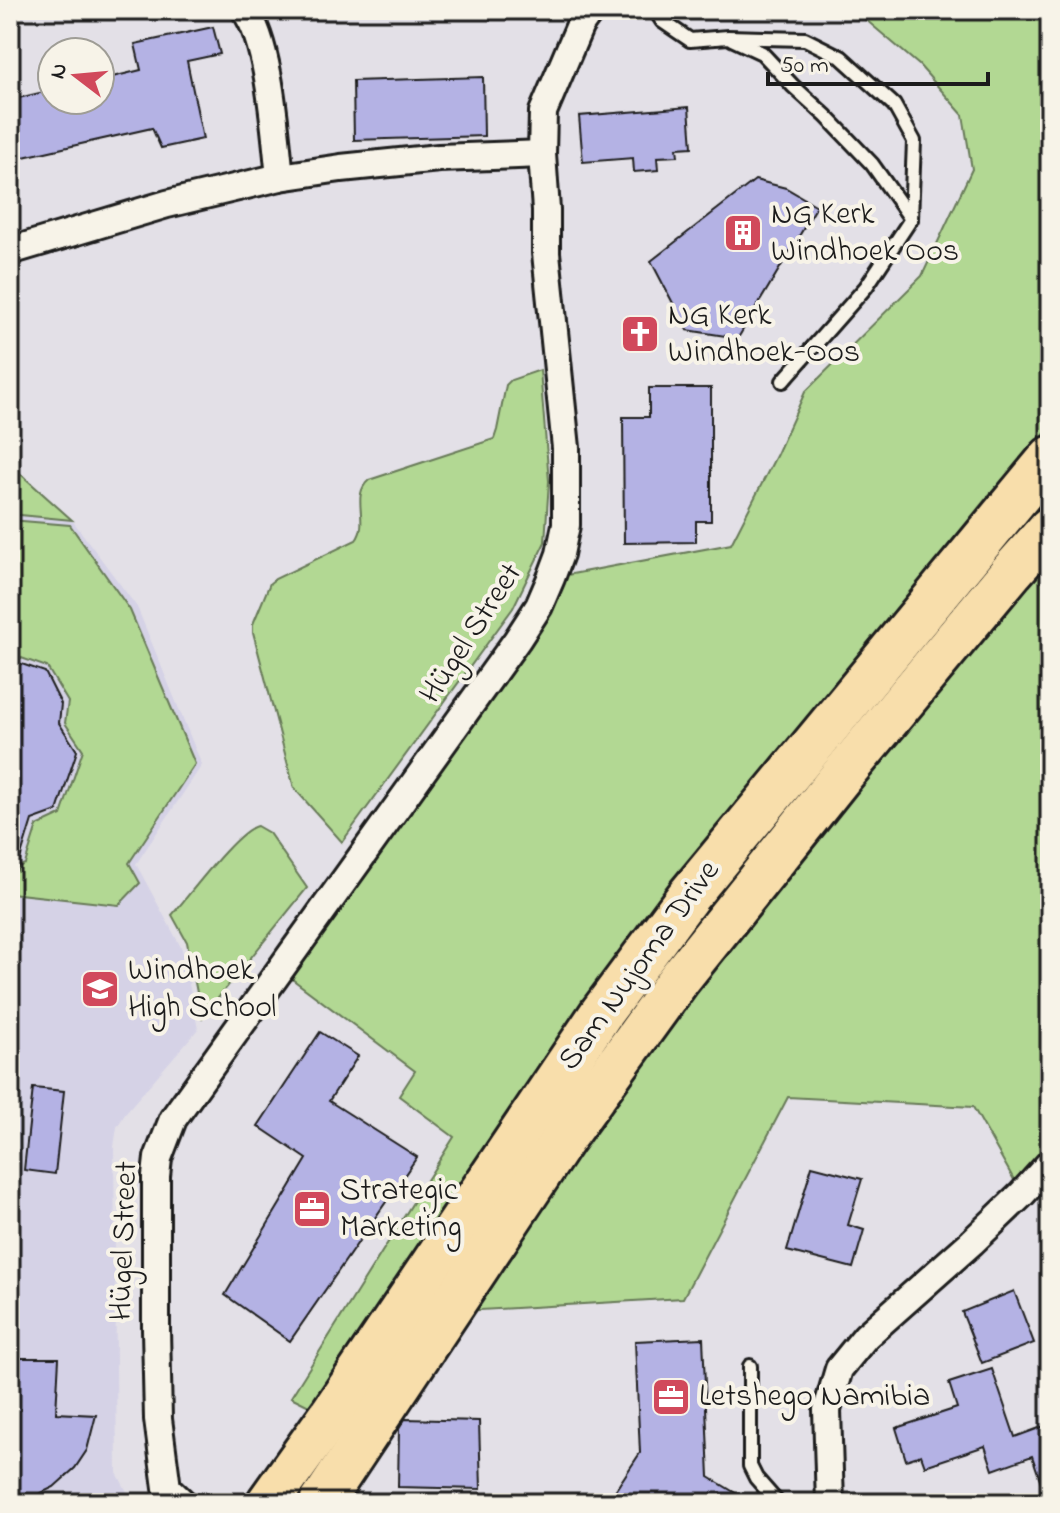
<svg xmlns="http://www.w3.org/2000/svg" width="1060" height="1513" font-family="'Indie Flower',sans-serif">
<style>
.built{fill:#d5d2e6}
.green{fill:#b2d893;stroke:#677a58;stroke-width:2}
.building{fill:#b4b2e4;stroke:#1c1c1c;stroke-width:2}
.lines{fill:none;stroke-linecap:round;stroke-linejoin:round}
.service-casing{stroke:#1c1c1c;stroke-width:18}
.minor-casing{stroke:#1c1c1c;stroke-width:32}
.trunk-casing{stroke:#1c1c1c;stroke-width:48}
.service{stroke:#f7f3e8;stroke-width:12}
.minor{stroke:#f7f3e8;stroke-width:26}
.trunk{stroke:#f8deab;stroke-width:42}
.labels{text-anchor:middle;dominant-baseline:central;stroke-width:8;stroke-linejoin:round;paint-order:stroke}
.poi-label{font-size:32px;fill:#1c1c1c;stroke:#f7f3e8;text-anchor:start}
.street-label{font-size:32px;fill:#1c1c1c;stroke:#f7f3e8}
</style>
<rect width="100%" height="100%" fill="#e3e0e7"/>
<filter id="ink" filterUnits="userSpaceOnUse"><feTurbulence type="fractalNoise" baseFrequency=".0125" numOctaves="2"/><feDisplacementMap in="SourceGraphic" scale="16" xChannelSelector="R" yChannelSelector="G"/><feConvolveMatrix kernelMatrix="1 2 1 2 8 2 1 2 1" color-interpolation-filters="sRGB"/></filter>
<g filter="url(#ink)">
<polygon class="built" points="10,515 72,520 137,607 202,765 136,864 182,949 198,1029 127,1111 117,1127 114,1147 117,1473 133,1503 10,1503"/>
<g class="green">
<polygon points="858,10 1050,10 1050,428 989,495 672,889 493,1136 313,1408 291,1397 454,1137 399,1096 415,1071 280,970 551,578 731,544 777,454 805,392 922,276 972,169 963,115 919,65 859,14"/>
<path d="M540,370L549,481L545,542L513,608L342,842L294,788L253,632V624L270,583L275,579L356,540C370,522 350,496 369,480L494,439L497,430L506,385L511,380Z"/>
<polygon points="10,468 15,469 72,520 10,514"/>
<polygon points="10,520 70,525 130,610 195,764 129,863 140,883 119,905 10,893 10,870 25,864 37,826 61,815 83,750 65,723 68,702 47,667 10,654"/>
<polygon points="1050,528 1050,1163 1022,1194 973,1107 788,1097 683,1298 464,1311 674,1005"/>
<path d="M257,826L269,833L307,888L202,1018L187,942L172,915C188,897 237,830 257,826Z"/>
</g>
<g class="building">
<polygon points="213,27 220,54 187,61 203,139 161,148 152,128 10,160 10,100 52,90 52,100 100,100 100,80 141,70 135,44"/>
<polygon points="483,77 484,136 354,140 353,81"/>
<polygon points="689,107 692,147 677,148 678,156 657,157 658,170 634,172 633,158 583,162 579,116"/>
<polygon points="755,180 786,188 817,206 738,338 687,330 651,261"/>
<polygon points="649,388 711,388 711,521 696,521 696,542 624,543 623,417 649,417"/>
<polygon points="10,660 45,672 61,704 59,723 77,751 57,811 32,820 16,872 10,872"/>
<polygon points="320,1032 358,1056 329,1101 417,1157 290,1341 225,1295 307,1159 258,1126"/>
<polygon points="33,1088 64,1091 55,1174 24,1170"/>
<polygon points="812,1166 862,1179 848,1225 864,1230 853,1268 787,1251"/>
<polygon points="1014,1291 1034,1343 982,1363 962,1312"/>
<polygon points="703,1338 709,1477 752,1503 607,1503 640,1453 635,1341"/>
<polygon points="10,1358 59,1358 56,1413 96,1415 87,1450 75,1468 54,1487 33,1497 10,1501"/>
<polygon points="992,1369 1015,1437 1050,1424 1050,1496 1046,1497 1032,1456 993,1470 985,1446 925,1466 921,1455 906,1460 896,1428 957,1408 949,1383"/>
<polygon points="405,1419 479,1421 481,1489 398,1487 399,1429"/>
</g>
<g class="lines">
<g class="service-casing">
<g id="service">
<polyline points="655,10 662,21 690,40 728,37 805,39 841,57 894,105 914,141 911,219 866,287 783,381"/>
<polyline points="732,39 762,53 793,86 826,116 872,164 911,219"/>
<polyline points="750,1366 750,1466 756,1478 778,1503"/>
</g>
</g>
<g class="minor-casing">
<g id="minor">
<path d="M245,10C270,44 275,133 280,177"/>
<polyline points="10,251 167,204 280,177 341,168 439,158 542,154"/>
<polyline points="183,1503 167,1488 158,1419 156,1330 156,1176 158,1158 173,1119 517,640 539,606 551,578 560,554 566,525 566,448 546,253 546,210 542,154 543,112 580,25 591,10"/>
<polyline points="830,1503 827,1410 839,1369 866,1336 972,1242 1022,1194 1050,1163"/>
</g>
</g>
<g class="trunk-casing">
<g id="trunk">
<polyline points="268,1503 332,1413 602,1012 689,895 1050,458"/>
<polyline points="321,1503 563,1139 679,979 843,774 1012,571 1050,528"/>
</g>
</g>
<use href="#service" class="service"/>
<use href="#minor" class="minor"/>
<use href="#trunk" class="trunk"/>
</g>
</g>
<defs>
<g id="building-square" transform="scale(2)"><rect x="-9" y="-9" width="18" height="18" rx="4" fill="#d1495b" stroke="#f7f3e8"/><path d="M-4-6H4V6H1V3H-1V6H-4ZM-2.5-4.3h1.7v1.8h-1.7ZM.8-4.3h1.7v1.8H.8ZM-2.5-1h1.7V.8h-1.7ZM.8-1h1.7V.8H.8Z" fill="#fff"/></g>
<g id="church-square" transform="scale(2)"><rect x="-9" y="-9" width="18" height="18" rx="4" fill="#d1495b" stroke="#f7f3e8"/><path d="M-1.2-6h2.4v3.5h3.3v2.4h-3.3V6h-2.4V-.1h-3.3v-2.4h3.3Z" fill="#fff"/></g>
<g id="school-square" transform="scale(2)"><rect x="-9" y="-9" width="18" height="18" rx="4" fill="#d1495b" stroke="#f7f3e8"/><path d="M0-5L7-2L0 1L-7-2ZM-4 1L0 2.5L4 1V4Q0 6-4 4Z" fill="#fff"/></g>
<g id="office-square" transform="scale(2)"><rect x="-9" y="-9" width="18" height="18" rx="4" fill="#d1495b" stroke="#f7f3e8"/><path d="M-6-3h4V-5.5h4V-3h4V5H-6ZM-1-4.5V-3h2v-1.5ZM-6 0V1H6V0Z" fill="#fff"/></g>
</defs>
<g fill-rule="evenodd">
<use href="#building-square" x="743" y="233"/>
<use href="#church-square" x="640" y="334"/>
<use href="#school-square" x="100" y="989"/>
<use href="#office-square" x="312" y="1209"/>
<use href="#office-square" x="671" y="1397"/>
</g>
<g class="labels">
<g class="poi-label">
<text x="771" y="215">NG Kerk<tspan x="771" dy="37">Windhoek Oos</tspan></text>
<text x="668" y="316">NG Kerk<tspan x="668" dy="37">Windhoek-Oos</tspan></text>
<text x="128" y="971">Windhoek<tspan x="128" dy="37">High School</tspan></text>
<text x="340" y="1191">Strategic<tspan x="340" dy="37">Marketing</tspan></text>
<text x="699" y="1397">Letshego Namibia</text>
</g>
<g class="street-label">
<text transform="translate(472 634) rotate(-57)">Hügel Street</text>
<text transform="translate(640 966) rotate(-54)">Sam Nujoma Drive</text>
<text transform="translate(125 1241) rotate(-88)">Hügel Street</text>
</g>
</g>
<rect width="1060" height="1513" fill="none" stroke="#f7f3e8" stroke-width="40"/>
<rect x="20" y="20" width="1020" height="1473" fill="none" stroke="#1c1c1c" stroke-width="3" filter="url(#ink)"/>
<g transform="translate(76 76) rotate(286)"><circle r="38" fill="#f7f3e8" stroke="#9f9d96" stroke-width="2"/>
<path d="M0-6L14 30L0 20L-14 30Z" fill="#d1495b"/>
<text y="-12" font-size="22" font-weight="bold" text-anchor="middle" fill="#1c1c1c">N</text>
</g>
<path d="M768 72v12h220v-12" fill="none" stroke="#1c1c1c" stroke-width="4"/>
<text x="780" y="72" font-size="24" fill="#1c1c1c" stroke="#f7f3e8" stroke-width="6" paint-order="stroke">50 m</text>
</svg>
